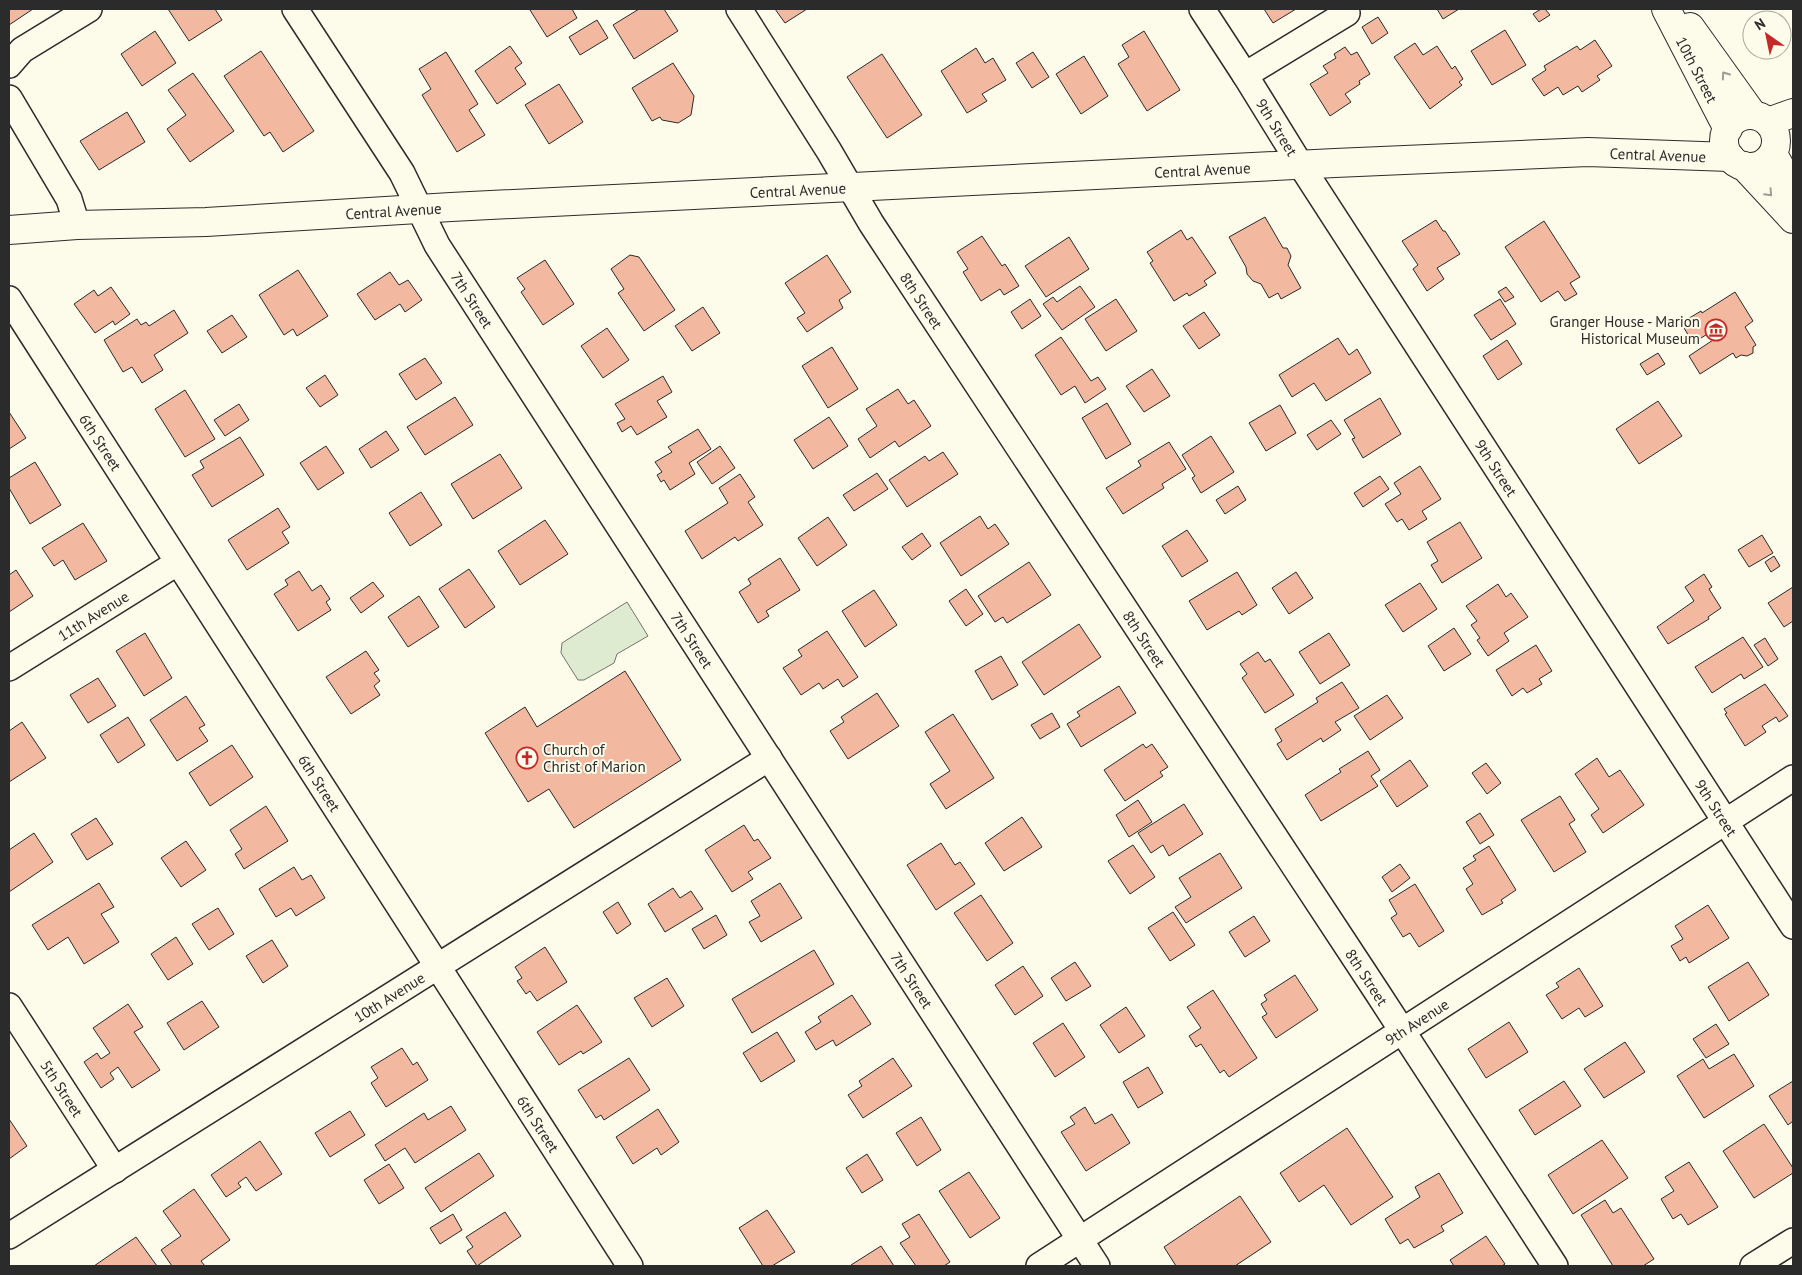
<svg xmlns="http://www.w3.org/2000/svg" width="1802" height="1275" font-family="'PT Sans',sans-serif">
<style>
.green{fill:#deebd1;stroke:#74746e}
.building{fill:#f2b8a0;stroke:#2b2b2b}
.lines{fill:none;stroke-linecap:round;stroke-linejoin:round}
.street-casing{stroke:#2b2b2b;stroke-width:28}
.secondary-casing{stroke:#2b2b2b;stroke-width:30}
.street{stroke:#fdfbea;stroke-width:25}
.secondary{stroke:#fdfbea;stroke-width:28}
.oneway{stroke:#9e9d94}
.labels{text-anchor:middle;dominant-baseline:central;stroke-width:4;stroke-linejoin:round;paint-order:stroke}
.street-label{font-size:15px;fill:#2b2b2b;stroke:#fdfbea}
.poi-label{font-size:15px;fill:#2b2b2b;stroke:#fdfbea;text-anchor:end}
</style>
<rect width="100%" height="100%" fill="#fdfbea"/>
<polygon class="green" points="627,602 648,636 617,654 614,663 584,680 578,680 561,653 562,643"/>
<g class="building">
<polygon points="9,9 33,9 9,25"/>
<polygon points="168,9 215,9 222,20 189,41"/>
<polygon points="532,9 572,9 577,18 547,37 530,10"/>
<polygon points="639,9 664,9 678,31 634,59 613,25"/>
<polygon points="775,9 807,9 785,23"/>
<polygon points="1264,9 1296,9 1273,23"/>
<polygon points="1437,9 1459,9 1443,19"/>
<polygon points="1541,9 1545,9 1550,15 1539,22 1533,14"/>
<polygon points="1378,17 1388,33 1372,44 1362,27"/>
<polygon points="597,20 608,38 580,55 569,37"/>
<polygon points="1505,30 1526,65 1492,85 1471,51"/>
<polygon points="155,31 176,63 142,86 121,54"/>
<polygon points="1144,31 1180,90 1147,111 1118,64 1129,57 1122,45"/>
<polygon points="1595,40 1612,66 1597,76 1600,80 1582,92 1578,86 1563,95 1558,87 1544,96 1532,79 1546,70 1544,66 1577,46 1580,50"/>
<polygon points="1415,43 1423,55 1437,46 1452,69 1455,66 1463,79 1459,82 1462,85 1430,109 1394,57"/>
<polygon points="510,46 522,63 515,68 526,84 497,104 475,71"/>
<polygon points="1345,47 1351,55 1357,52 1370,74 1359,81 1360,84 1345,94 1351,102 1330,116 1310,84 1328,73 1323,66 1336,58 1334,54"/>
<polygon points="976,48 985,63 993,58 1006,80 982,94 987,101 967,113 941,71"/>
<polygon points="261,51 314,131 283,152 270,132 264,136 224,76"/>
<polygon points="446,52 478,104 469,110 485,135 457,152 422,95 431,89 419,69"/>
<polygon points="1033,52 1049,77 1032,88 1016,63"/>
<polygon points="882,54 922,115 887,138 847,77"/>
<polygon points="1084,56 1108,96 1081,114 1056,74"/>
<polygon points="673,63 694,96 691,115 678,123 662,120 660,117 652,121 632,88"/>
<polygon points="193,73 234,131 190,162 167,129 186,115 168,90"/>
<polygon points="559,84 583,122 549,144 525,105"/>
<polygon points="127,112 145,142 99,170 80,141"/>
<polygon points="1265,217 1283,248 1287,248 1291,256 1288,265 1301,288 1281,299 1278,293 1269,298 1261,284 1253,281 1247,274 1246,267 1229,237"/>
<polygon points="1436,220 1443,231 1445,231 1460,254 1437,268 1444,279 1427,291 1413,269 1418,265 1402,241"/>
<polygon points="1544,221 1580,277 1570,283 1577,294 1565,301 1558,291 1541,302 1505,247"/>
<polygon points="1181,230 1187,240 1192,237 1216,273 1204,281 1207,285 1189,296 1187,293 1174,301 1150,263 1153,261 1147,252"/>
<polygon points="982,236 1002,266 1005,264 1019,286 1004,295 1000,289 981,301 963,272 968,269 957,252"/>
<polygon points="1069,237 1089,269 1046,297 1025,266"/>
<polygon points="630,255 639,257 675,310 644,331 618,293 624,289 611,269"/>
<polygon points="827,255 851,292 839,300 843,308 807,332 797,318 805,313 785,283"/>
<polygon points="545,260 574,304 543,325 521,292 525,289 517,278"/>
<polygon points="298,270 328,316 297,336 293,329 284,335 259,295"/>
<polygon points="390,272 399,285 408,280 422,300 405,312 400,304 375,320 357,294"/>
<polygon points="1080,286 1095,307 1062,330 1043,304 1053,297 1057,302"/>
<polygon points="111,287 130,314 115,325 113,321 95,333 74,304 94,290 98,296"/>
<polygon points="1506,287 1514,297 1505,302 1498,292"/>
<polygon points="1735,292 1753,321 1745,327 1756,345 1753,347 1753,353 1747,356 1741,355 1736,358 1733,353 1700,374 1689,356 1713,340 1709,333 1693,343 1681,323 1701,311 1702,313"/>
<polygon points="1030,299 1041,316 1022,329 1011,312"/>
<polygon points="1116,299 1137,331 1106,351 1085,319"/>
<polygon points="1500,299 1516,324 1491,340 1474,315"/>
<polygon points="703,307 720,333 692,351 675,326"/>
<polygon points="174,310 188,333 154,355 163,370 142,383 132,367 123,372 104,340 137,319 141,325 146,322 149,326"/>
<polygon points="1204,312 1220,335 1199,349 1183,326"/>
<polygon points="232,315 247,337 222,353 207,331"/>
<polygon points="607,328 629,360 603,378 581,346"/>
<polygon points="1061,337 1091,381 1098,377 1106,389 1085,403 1075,386 1061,395 1035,355"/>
<polygon points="1338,338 1349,355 1357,349 1371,373 1326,401 1314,383 1292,397 1279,375"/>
<polygon points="1507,340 1522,364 1498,380 1483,356"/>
<polygon points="832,347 858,389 828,408 802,366"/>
<polygon points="1658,353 1665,364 1647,375 1640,364"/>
<polygon points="425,358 442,383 416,400 399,374"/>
<polygon points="1152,369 1170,396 1144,412 1126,386"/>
<polygon points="325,375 338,395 320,407 306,388"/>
<polygon points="663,376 672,392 657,401 667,417 637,435 631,426 622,432 617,423 625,419 615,404"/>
<polygon points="898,389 908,404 914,400 931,426 899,447 895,441 870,458 858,439 877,426 866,409"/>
<polygon points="185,390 215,439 185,457 155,409"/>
<polygon points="455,397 473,425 425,455 407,427"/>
<polygon points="1380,398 1401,434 1363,458 1352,439 1355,438 1344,420"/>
<polygon points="1658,401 1682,436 1639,464 1616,429"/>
<polygon points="1107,403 1131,444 1106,459 1082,418"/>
<polygon points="239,404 249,420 225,436 214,420"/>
<polygon points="1280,405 1296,433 1266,451 1249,423"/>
<polygon points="9,412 26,438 9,449"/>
<polygon points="829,417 848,446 813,469 794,440"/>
<polygon points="1331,420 1341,434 1317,450 1307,435"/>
<polygon points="698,429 711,449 689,463 695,474 670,490 664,480 661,482 657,475 662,472 655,462 672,452 668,447"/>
<polygon points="386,431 399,450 371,468 359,449"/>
<polygon points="1211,436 1234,472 1201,493 1192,478 1195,476 1182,455"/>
<polygon points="240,437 264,475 212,507 192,475 204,468 200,461"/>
<polygon points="1169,442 1186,469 1162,484 1164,488 1123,514 1106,488 1141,466 1138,461"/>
<polygon points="326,446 344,473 318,490 300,463"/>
<polygon points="720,446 735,468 712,484 697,462"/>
<polygon points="943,452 958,474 907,507 889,480 925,456 929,461"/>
<polygon points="500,454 522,488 473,519 451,484"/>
<polygon points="35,462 61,505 30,524 9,488 9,478"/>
<polygon points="1420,466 1441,499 1422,511 1427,519 1409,530 1402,519 1397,522 1385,504 1401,494 1394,483"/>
<polygon points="877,473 888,489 854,511 843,495"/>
<polygon points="740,474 755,497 748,502 763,525 738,541 735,537 702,559 685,531 728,503 719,488"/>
<polygon points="1380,476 1389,489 1363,507 1354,493"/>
<polygon points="1238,486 1246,500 1225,514 1216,500"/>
<polygon points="421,492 442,525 410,546 389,513"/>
<polygon points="278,508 290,527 282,532 289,543 247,570 228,540"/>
<polygon points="980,516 988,529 995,524 1009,544 961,576 940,543"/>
<polygon points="828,517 847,545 817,566 798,538"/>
<polygon points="545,520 568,554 520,585 498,551"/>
<polygon points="1460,522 1482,558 1442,583 1431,565 1438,561 1427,542"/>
<polygon points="83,523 107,561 75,580 63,560 54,566 42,548"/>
<polygon points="1187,530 1208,561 1182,577 1162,546"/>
<polygon points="922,533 931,546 912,560 902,547"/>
<polygon points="1762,535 1773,553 1749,567 1738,550"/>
<polygon points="1774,556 1780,566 1771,572 1765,562"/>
<polygon points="780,558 800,590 766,611 769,616 758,623 739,592 751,584 748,579"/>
<polygon points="1029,562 1051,595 1007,623 1003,617 995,622 978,596"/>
<polygon points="469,569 495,607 465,628 439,589"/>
<polygon points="16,570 33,596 9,612 9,575"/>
<polygon points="299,571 312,591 321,585 330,599 326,602 331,610 298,631 274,594 288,585 285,580"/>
<polygon points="1237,572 1257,605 1242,615 1239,611 1207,630 1189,601"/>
<polygon points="1296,572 1313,598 1289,614 1272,588"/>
<polygon points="1704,574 1712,587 1709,589 1721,608 1708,617 1709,619 1668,644 1657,627 1694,601 1685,587"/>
<polygon points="373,582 384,596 361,613 350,598"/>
<polygon points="1420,583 1437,609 1403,632 1385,605"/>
<polygon points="1498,584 1506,597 1511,593 1528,617 1504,633 1509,641 1488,656 1477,640 1480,638 1471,625 1477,621 1466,606"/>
<polygon points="1793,587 1793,621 1784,627 1768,603"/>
<polygon points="966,589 983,614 966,626 949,601"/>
<polygon points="874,590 897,625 865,647 842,611"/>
<polygon points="419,596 439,627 408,647 388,617"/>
<polygon points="1079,624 1101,657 1044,695 1022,662"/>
<polygon points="1454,628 1471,654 1444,671 1428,646"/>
<polygon points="827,631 858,677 843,687 838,679 823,689 819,683 801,695 783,668 802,656 798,650"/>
<polygon points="145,633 172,678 144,696 116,651"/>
<polygon points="1329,633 1350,665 1320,684 1299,652"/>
<polygon points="1743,637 1763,667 1744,679 1741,674 1712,693 1695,667"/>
<polygon points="1765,638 1778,659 1768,666 1754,645"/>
<polygon points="1536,645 1552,671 1539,679 1542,684 1527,693 1523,688 1512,696 1496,670"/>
<polygon points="366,651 379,670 374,673 380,681 374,686 380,695 351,714 326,677"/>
<polygon points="1258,652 1265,662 1270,659 1294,695 1265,713 1242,678 1247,674 1240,664"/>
<polygon points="1001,656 1018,685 992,700 975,671"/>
<polygon points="625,671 681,760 574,828 549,789 528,802 485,733 525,707 537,727"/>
<polygon points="98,678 116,706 88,723 70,695"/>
<polygon points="1342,682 1359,708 1335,722 1341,730 1323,742 1321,738 1287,760 1277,744 1282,741 1275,729 1318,702 1316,698"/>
<polygon points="1765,684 1788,716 1779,722 1776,717 1762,726 1766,732 1745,746 1725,714 1727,713 1724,709"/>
<polygon points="1119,686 1136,713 1081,747 1067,724 1080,716 1077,712"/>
<polygon points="877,693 899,726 848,759 830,731 844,722 841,717"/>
<polygon points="1387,695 1403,718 1370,740 1354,716"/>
<polygon points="186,696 205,725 199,728 208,741 177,761 150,720"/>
<polygon points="1052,713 1060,727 1040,739 1031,725"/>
<polygon points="953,714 994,778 946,809 930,784 950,771 925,732"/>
<polygon points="128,717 145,745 118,763 100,735"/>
<polygon points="22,722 46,758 9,782 9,731"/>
<polygon points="1143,744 1146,748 1152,744 1168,767 1160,772 1163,776 1125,801 1104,770"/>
<polygon points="232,745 253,777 210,806 189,773"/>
<polygon points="1368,751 1380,770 1371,776 1378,786 1321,821 1305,795 1341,772 1339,769"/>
<polygon points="1597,758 1609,777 1620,770 1644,805 1603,833 1591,815 1599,809 1575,774"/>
<polygon points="1410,760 1428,786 1397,807 1380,781"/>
<polygon points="1486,763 1501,783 1487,794 1472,773"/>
<polygon points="1560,796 1575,820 1569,824 1586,852 1554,872 1521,820"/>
<polygon points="1138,800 1152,822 1129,837 1116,815"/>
<polygon points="1184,804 1203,834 1169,856 1163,845 1151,853 1138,833"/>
<polygon points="266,806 288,841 244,869 235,854 242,849 230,830"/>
<polygon points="1480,813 1494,835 1480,844 1466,822"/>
<polygon points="1022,817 1042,847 1004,871 985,843"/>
<polygon points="96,818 113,844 87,860 71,834"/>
<polygon points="744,825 754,841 758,839 771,858 748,872 753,879 732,892 705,850"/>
<polygon points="34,833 53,862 9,892 9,850"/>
<polygon points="186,841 206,870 181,887 161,858"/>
<polygon points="941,843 955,865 960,862 975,884 936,910 907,865"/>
<polygon points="1133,845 1155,877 1130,894 1108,861"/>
<polygon points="1489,846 1516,890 1501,900 1503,903 1482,915 1466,889 1473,884 1463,868 1476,860 1473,856"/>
<polygon points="1220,853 1242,888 1186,923 1175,907 1191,897 1179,878"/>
<polygon points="1400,864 1410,878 1392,892 1382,877"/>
<polygon points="294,867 302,880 311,875 325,898 296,916 291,908 276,917 259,889"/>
<polygon points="99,883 114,907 101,914 119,942 84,964 68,937 48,950 32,925"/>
<polygon points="780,883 802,918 761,942 749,922 760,916 751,901"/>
<polygon points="1415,884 1444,931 1419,947 1410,933 1403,937 1391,918 1397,914 1389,900"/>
<polygon points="673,888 680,898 691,891 703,909 665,932 648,904"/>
<polygon points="981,895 1013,943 987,961 954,913"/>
<polygon points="618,902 631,924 617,934 603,912"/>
<polygon points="1708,905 1729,938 1689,963 1686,957 1680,961 1671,946 1683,939 1675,926"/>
<polygon points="218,908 234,934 209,950 192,924"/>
<polygon points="1173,912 1195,945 1170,961 1148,928"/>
<polygon points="716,915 727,935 704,949 692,929"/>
<polygon points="1254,916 1270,941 1245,957 1229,932"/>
<polygon points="176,937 193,964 168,980 151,954"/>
<polygon points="272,940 288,966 263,983 246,956"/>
<polygon points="545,947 567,982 537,1001 530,991 526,994 517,981 522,978 515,967"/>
<polygon points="814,950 834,984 752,1033 732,999"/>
<polygon points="1075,962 1091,986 1066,1001 1051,978"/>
<polygon points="1748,962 1769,995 1729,1021 1708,987"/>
<polygon points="1023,966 1043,996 1015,1015 995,985"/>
<polygon points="1579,968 1603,1006 1585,1017 1579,1008 1562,1019 1546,995 1559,987 1556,983"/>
<polygon points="1295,975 1318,1010 1276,1038 1262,1017 1267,1014 1261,1004 1267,1000 1264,995"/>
<polygon points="667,978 684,1006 652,1027 634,998"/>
<polygon points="1213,990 1257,1058 1229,1077 1224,1070 1220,1073 1201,1044 1196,1047 1189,1036 1201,1028 1187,1007"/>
<polygon points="852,995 871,1024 836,1046 833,1040 816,1050 805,1032 821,1022 818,1017"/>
<polygon points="202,1001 219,1027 184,1050 167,1023"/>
<polygon points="128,1004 143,1027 134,1032 160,1070 132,1088 118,1067 110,1073 114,1079 101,1088 84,1062 97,1053 101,1059 110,1053 93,1028"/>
<polygon points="577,1005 602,1042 583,1054 581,1051 559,1065 537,1032"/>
<polygon points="1126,1007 1145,1036 1119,1053 1100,1025"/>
<polygon points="1509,1022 1528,1052 1486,1078 1468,1049"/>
<polygon points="1063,1023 1085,1057 1055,1077 1033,1043"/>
<polygon points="1716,1024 1729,1044 1706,1058 1693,1039"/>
<polygon points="777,1032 795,1061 761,1082 743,1053"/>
<polygon points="1625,1042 1645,1072 1604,1098 1584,1069"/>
<polygon points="402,1048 413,1065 417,1062 428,1080 386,1107 371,1083 378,1078 371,1067"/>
<polygon points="1734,1054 1754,1086 1704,1118 1677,1076 1703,1059 1709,1069"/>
<polygon points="629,1058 650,1090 604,1120 601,1115 596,1118 578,1090"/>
<polygon points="893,1058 912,1086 863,1118 848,1095 862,1086 859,1081"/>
<polygon points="1148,1067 1163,1093 1138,1108 1123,1082"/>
<polygon points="1564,1081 1581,1106 1535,1135 1519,1110"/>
<polygon points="1793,1081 1793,1121 1788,1125 1769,1096"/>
<polygon points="451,1106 466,1130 415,1163 405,1148 385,1161 375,1145 424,1113 428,1120"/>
<polygon points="1085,1107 1095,1124 1112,1114 1130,1143 1086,1171 1061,1132 1075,1124 1070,1117"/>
<polygon points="658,1109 679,1142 661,1155 657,1148 633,1164 616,1137"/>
<polygon points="350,1111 365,1135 330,1157 315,1133"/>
<polygon points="921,1117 941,1150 917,1166 896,1133"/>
<polygon points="9,1119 27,1146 9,1159"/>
<polygon points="1764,1124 1793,1168 1793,1173 1754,1198 1723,1151"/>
<polygon points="1347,1128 1393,1197 1351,1225 1324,1185 1299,1202 1280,1173"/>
<polygon points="1602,1140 1628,1178 1573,1214 1548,1175"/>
<polygon points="260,1141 282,1174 256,1191 246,1177 238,1183 241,1187 226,1197 211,1175"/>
<polygon points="479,1153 494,1176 441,1212 425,1188"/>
<polygon points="867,1154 883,1180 862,1193 846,1168"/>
<polygon points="1689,1162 1718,1207 1688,1225 1681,1214 1673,1219 1661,1199 1674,1191 1665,1177"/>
<polygon points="389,1164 404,1188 379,1204 364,1180"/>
<polygon points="969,1172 1000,1218 970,1238 939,1191"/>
<polygon points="1439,1173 1463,1213 1441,1226 1444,1231 1414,1248 1408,1239 1400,1244 1385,1219 1420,1197 1415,1187"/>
<polygon points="194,1189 230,1240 201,1261 205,1266 172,1266 161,1250 181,1236 163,1211"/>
<polygon points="1240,1196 1271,1242 1235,1266 1176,1266 1164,1247"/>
<polygon points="1605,1200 1613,1213 1621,1208 1654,1259 1643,1266 1613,1266 1581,1215"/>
<polygon points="767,1210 795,1252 772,1266 763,1266 739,1228"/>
<polygon points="505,1212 521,1236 477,1266 467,1251 473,1247 466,1237"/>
<polygon points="453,1214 462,1230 440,1244 430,1228"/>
<polygon points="919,1214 950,1262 944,1266 916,1266 900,1243 910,1237 902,1224"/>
<polygon points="1486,1236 1505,1264 1502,1266 1454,1266 1450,1260"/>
<polygon points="136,1237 157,1266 94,1266"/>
<polygon points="881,1246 894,1266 852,1266 851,1265"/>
</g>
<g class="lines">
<g class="street-casing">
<g id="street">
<path id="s1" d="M295,9L402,173L437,245L1097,1266"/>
<path id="s2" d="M739,9L829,151L871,223L1377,992L1555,1266"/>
<path id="s3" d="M1202,9L1245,75L1300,164L1793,926"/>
<polyline points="9,65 22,50 89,9"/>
<polyline points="1245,75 1347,13"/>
<polyline points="9,98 69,199 77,225"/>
<path id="s4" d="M9,299L630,1266"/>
<path id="s5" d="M9,668L177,563"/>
<path id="s6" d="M9,1006L115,1170"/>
<path id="s7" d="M9,1236L769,758"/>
<path id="s8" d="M1039,1266L1793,778"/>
<polyline points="1753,1266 1793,1241"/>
</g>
</g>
<g class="secondary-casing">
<g id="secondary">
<path id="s9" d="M1666,9L1728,129"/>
<polyline points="1690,27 1753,115"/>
<circle cx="1750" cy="141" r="26"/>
<polyline points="1768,122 1793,113"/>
<polyline points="1773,154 1793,190"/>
<polyline points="1744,166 1793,219"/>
<path id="s10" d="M9,230L77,225L206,222L451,207L1335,163L1588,152L1730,157"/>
</g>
</g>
<use href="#street" class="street"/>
<use href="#secondary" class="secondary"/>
</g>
<defs><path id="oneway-chevron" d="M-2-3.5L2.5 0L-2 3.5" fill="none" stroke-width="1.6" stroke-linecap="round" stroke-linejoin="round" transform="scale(1.25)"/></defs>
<g class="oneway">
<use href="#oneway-chevron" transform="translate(1725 75) rotate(-125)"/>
<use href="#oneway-chevron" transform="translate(1769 193) rotate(47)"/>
</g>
<defs>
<g id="museum-ring" transform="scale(1.125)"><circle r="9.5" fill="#fdfbea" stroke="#c62828" stroke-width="1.5"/><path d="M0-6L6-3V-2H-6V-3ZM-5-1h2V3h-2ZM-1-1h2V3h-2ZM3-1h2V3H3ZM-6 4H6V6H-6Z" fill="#c62828"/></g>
<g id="church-ring" transform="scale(1.125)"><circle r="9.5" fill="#fdfbea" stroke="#c62828" stroke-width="1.5"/><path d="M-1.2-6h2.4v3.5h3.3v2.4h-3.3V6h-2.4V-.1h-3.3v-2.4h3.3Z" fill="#c62828"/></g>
</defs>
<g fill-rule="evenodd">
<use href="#museum-ring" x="1716" y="330"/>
<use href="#church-ring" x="527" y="758"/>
</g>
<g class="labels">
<g class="street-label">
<text stroke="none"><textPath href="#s9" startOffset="68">10th Street</textPath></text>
<text stroke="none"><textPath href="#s3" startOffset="140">9th Street</textPath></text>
<text stroke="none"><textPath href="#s10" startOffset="1651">Central Avenue</textPath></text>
<text stroke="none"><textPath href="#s10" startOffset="1195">Central Avenue</textPath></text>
<text stroke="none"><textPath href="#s10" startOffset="790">Central Avenue</textPath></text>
<text stroke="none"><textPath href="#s10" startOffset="385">Central Avenue</textPath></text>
<text stroke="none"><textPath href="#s1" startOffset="341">7th Street</textPath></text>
<text stroke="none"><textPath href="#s2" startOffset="344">8th Street</textPath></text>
<text stroke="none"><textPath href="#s4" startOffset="170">6th Street</textPath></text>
<text stroke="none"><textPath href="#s3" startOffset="545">9th Street</textPath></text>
<text stroke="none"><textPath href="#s5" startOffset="99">11th Avenue</textPath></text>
<text stroke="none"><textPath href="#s2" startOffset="749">8th Street</textPath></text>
<text stroke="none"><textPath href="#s1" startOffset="746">7th Street</textPath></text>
<text stroke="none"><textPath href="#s4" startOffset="575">6th Street</textPath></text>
<text stroke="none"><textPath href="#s3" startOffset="950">9th Street</textPath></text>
<text stroke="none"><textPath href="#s2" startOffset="1154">8th Street</textPath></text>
<text stroke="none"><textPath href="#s1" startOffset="1151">7th Street</textPath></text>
<text stroke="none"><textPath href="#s7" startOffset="449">10th Avenue</textPath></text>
<text stroke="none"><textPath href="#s8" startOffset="450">9th Avenue</textPath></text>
<text stroke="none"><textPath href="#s6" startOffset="98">5th Street</textPath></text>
<text stroke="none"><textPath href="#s4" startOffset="980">6th Street</textPath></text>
</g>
<g class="poi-label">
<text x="1700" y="321">Granger House - Marion<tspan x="1700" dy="17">Historical Museum</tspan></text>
<text x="543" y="749" text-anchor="start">Church of<tspan x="543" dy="17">Christ of Marion</tspan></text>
</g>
</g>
<rect width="1802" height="1275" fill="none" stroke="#2b2b2b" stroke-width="20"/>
<g transform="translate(1767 35) rotate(327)"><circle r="24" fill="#fdfbea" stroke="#a9a89e"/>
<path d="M0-4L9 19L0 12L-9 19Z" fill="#c62828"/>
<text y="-8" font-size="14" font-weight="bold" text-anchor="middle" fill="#2b2b2b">N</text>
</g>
</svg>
